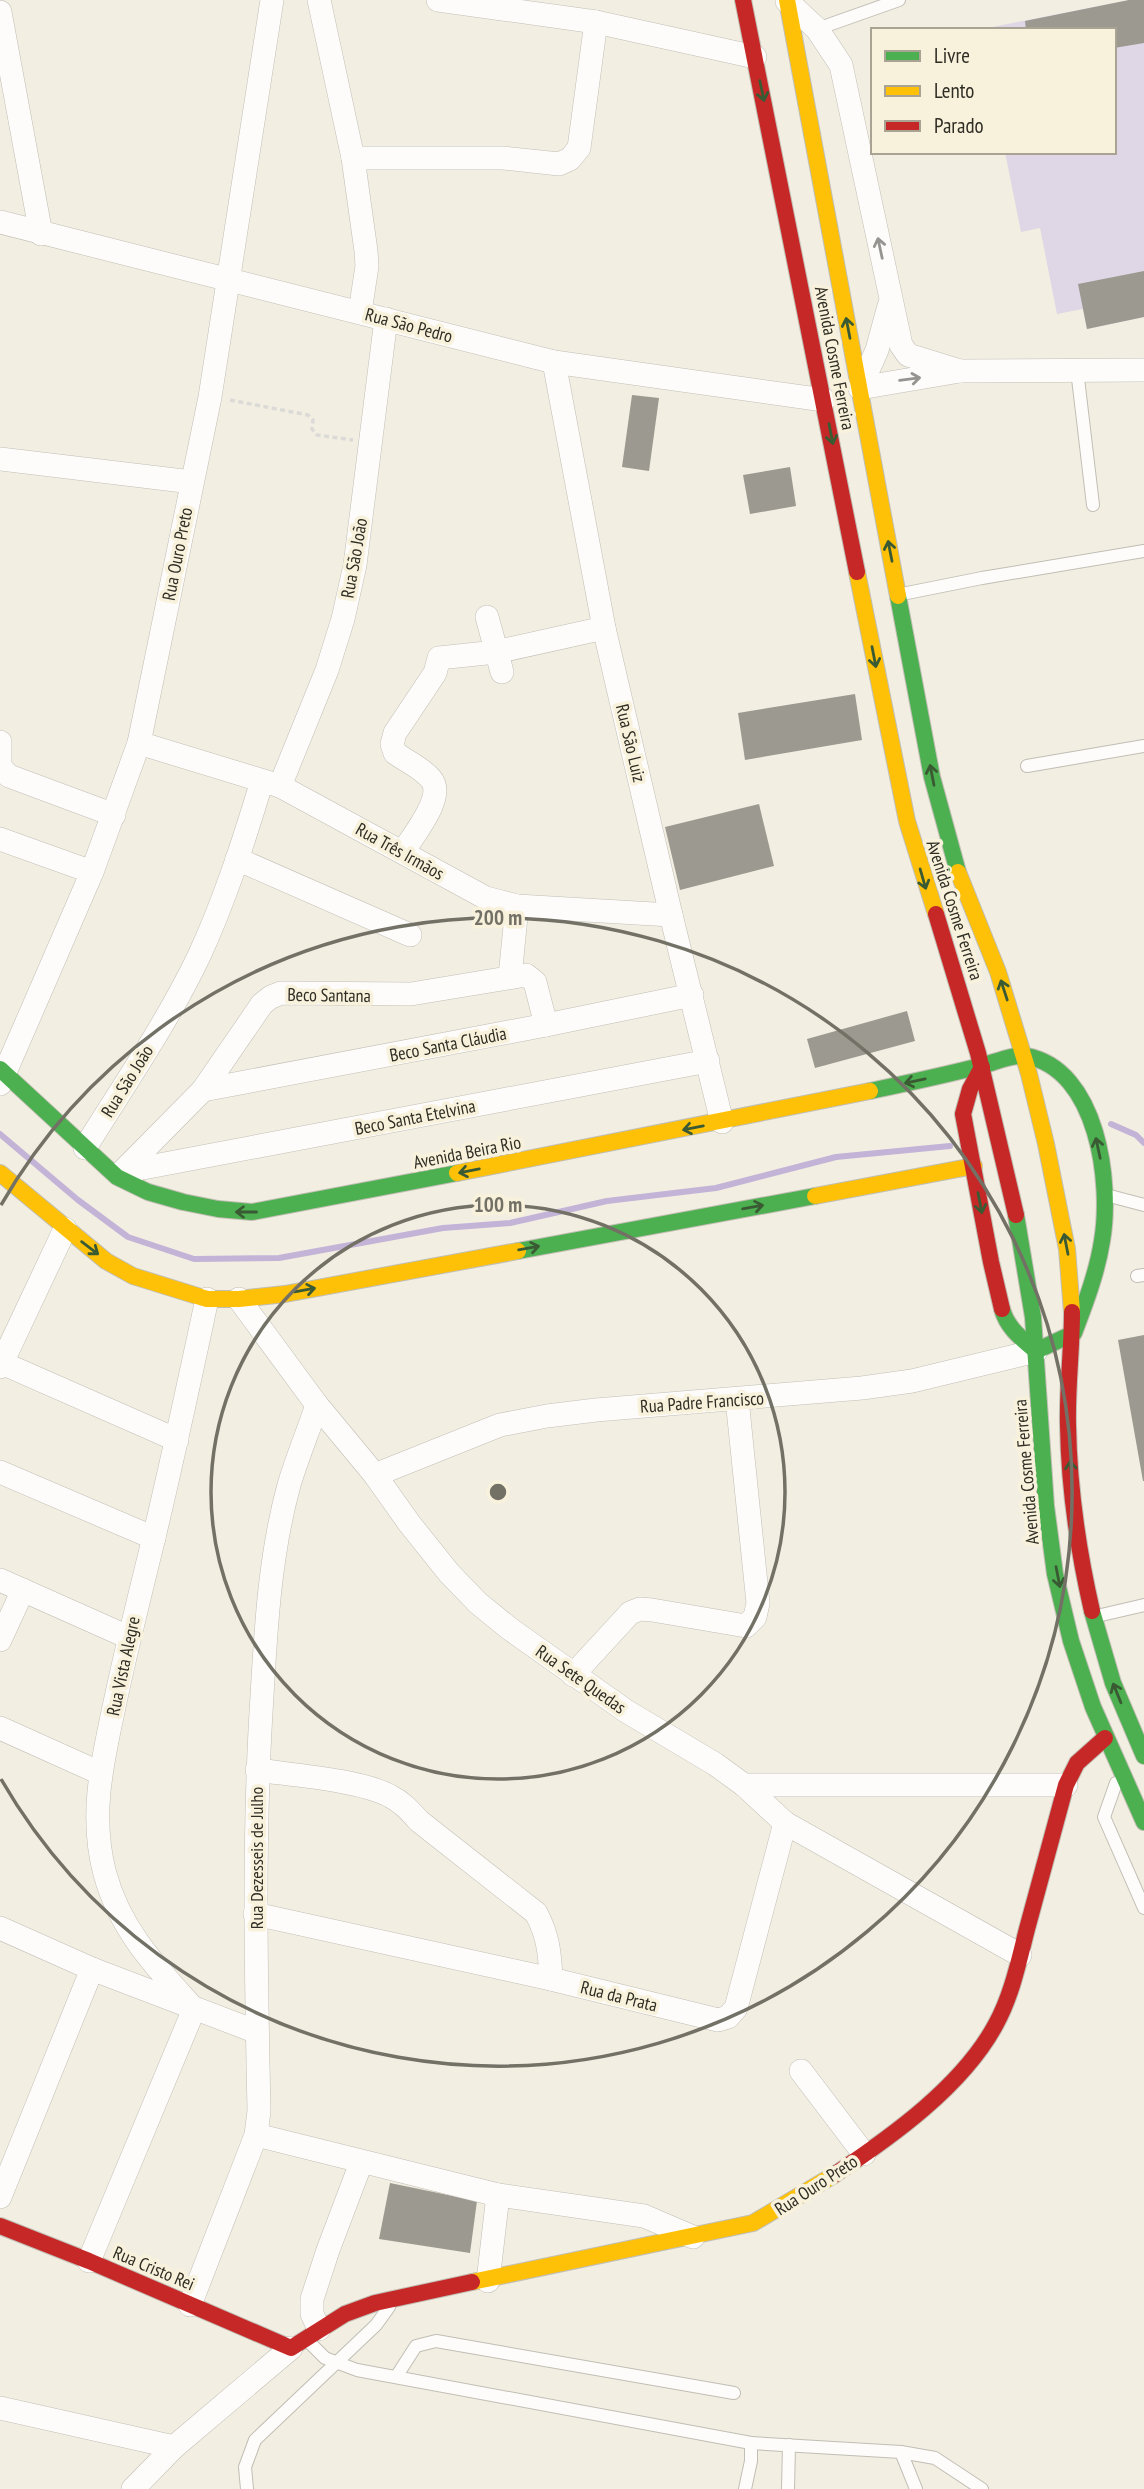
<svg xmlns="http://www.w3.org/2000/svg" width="1144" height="2489" font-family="'PT Sans Narrow',sans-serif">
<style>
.green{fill:#dfd7e5}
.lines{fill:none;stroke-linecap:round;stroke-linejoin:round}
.stream{stroke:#c2b3d7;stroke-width:6}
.building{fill:#9c9991}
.lane-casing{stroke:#c1beb4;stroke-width:14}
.street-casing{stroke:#c1beb4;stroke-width:24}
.fast-casing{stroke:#c1beb4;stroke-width:18}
.slow-casing{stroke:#c1beb4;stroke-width:18}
.jam-casing{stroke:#c1beb4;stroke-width:18}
.path{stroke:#dbdad7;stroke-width:3.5;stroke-dasharray:5 3.5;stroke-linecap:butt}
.lane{stroke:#fdfcfb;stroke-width:12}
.street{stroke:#fdfcfb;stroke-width:23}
.fast{stroke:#4caf50;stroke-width:16}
.slow{stroke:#ffc107;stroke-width:16}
.jam{stroke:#c62828;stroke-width:16}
.oneway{stroke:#395a33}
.oneway2{stroke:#969490}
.ring{fill:none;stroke:#737166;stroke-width:3.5}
.labels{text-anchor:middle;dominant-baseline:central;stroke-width:7;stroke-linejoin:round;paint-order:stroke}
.street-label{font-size:18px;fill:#2f2d24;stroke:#f8f2dc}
.centre{fill:#737166;stroke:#f8f2dc;stroke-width:3.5}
.ring-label{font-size:21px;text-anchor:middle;font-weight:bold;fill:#737166;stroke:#f8f2dc;stroke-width:7;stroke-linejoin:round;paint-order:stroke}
</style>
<rect width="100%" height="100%" fill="#f2eee2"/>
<polygon class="green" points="1129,0 1144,0 1144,317 1087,329 1083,309 1057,314 1040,228 1021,232 1005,152 1114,152 1114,30 982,29"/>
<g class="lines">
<g class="stream">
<polyline points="1111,1124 1136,1135 1144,1143"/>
<polyline points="0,1134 78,1200 128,1237 194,1259 279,1258 443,1228 510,1223 607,1201 716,1188 836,1157 950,1146"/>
</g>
</g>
<g class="building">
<polygon points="1129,0 1144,0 1144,43 1114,48 1114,30 1026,30 1025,21"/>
<polygon points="1144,271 1144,317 1087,329 1078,284"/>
<polygon points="632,395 659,398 649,471 622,467"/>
<polygon points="790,467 796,506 750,514 743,475"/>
<polygon points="855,694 862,740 745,760 738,713"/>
<polygon points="759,804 774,866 680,890 665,827"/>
<polygon points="907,1011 915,1041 815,1068 807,1039"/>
<polygon points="1144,1335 1144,1481 1143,1481 1118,1340"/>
<polygon points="390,2183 477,2201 470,2253 379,2239"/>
</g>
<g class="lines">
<g class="lane-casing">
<g id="lane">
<polyline points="817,29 899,0"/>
<polyline points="1077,370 1093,505"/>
<polyline points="902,594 982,578 1144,551"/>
<polyline points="1027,766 1144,746"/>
<polyline points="1106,1195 1144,1205"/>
<polyline points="1137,1276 1144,1275"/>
<polyline points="1097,1616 1144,1605"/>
<polyline points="1116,1783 1104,1817 1144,1908"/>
<polyline points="307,2340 325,2358 357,2370 751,2443 751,2461 745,2489"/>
<polyline points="396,2377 416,2346 436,2341 734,2393"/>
<polyline points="751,2443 901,2452 935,2458 982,2489"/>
<polyline points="901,2452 916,2489"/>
<polyline points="247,2489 245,2467 255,2440 376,2325 389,2307"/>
<polyline points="788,2489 789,2445"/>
</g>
</g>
<g class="street-casing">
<g id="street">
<polyline points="319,0 353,158 366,251 367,266 360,312"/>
<polyline points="438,0 596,22 755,57"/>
<polyline points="787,1 817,29 841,65 901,345 908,355 960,371"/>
<polyline points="0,12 41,234"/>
<polyline points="353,158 503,158 559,164 570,159 579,148 596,22"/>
<polyline points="0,222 554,362 824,400"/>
<polyline points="554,362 604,628 671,915 722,1122"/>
<polyline points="860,388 960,371 1144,370"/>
<polyline points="860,388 877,350 889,306"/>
<polyline points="0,459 192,482"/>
<polyline points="487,617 502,672"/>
<polyline points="0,742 0,760"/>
<polyline points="139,743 280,786 486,898 517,906 671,915"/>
<polyline points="0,767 9,776 114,815"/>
<polyline points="280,786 327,670 343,619 355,565 386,319"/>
<polyline points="0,839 92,872"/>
<path d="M403,852C413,835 446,797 431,779C422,768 406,761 395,753L392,744L395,733L435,673L439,658L496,652L604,628"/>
<polyline points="237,859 410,935"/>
<polyline points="510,977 517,906"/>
<polyline points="0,1084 92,872 139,743 210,397 272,0"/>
<polyline points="203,1090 546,1025 692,995"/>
<path d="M85,1148C124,1085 167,1023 199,956C225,900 244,840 262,781"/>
<polyline points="122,1172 708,1061"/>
<polyline points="121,1173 203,1090 262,1004 271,997 281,993 411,994 526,975 535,982 546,1025"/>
<polyline points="239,1299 317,1405 375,1475 409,1523 449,1573 478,1603 510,1629 626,1711 715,1764 744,1785 1066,1785"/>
<polyline points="2,1363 177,1440"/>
<polyline points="0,1367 65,1229"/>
<polyline points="0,1472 154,1538"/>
<polyline points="375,1475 500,1425 547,1416 596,1410 862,1388 912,1381 1036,1351"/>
<polyline points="0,1580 128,1637"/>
<polyline points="0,1640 23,1590"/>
<polyline points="573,1675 630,1613 640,1609 652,1610 746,1626 755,1617 758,1603 737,1399"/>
<polyline points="0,1728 100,1773"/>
<path d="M257,1770C292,1775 360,1780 390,1796C402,1802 410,1811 419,1821L536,1913C548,1935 550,1954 551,1979"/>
<polyline points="785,1823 1020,1955"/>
<polyline points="255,1914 551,1979 718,2020 728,2017 736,2008 785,1823 744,1785"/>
<polyline points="0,1928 92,1969 257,2032"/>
<polyline points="801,2071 864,2154"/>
<polyline points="256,2135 498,2195 644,2216 693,2237"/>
<polyline points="0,2197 92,1969"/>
<path d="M89,2261L194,2009C157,1968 120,1930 105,1874C90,1819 101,1767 113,1712C125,1653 140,1595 154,1537C173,1458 190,1378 207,1299"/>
<polyline points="488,2281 498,2195"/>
<path d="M190,2305L256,2135L259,2111C256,1972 253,1834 262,1696C266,1626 270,1554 289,1485C297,1458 308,1432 317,1405"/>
<polyline points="319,2329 312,2314 312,2299 328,2250 361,2163"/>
<polyline points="0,2408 174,2447"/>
<polyline points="133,2489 174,2447 291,2348"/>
</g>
</g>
<g class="fast-casing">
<g id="fast">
<polyline points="898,596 932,777 958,872"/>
<polyline points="0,1069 117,1177 148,1192 183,1202 218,1209 252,1212 457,1173"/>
<path d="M870,1091C908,1083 946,1075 984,1065C996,1062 1014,1054 1026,1056C1098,1069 1112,1183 1102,1241C1097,1273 1085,1304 1074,1333L1036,1351C1022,1339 1007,1328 1002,1309"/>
<polyline points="1016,1215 1033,1317 1046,1506 1055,1574 1071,1641 1093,1707 1144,1822"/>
<polyline points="518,1251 815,1196"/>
<polyline points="1092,1611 1113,1683 1144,1756"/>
</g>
</g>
<g class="slow-casing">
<g id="slow">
<polyline points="787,0 898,596"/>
<polyline points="857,572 907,821 936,914"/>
<polyline points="958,872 998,972 1029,1074 1046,1144 1067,1249 1072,1312"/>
<polyline points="0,1173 106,1261 133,1276 207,1299 239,1299 285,1294 518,1251"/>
<polyline points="457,1173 870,1091"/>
<polyline points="815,1196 974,1166"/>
<polyline points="472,2282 753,2223 834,2175"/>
</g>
</g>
<g class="jam-casing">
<g id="jam">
<polyline points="743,0 857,572"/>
<polyline points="936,914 978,1053 1016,1215"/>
<polyline points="982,1067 970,1089 963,1114 991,1262 1002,1309"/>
<path d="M1072,1312C1072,1350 1067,1387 1068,1425C1069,1487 1078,1550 1092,1611"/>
<path d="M834,2175C891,2137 963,2086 996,2024C1012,1995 1019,1960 1027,1929C1040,1881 1053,1833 1066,1785L1077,1763L1105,1738"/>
<polyline points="0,2226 89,2261 291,2348 345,2314 375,2303 472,2282"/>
</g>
</g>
<polyline class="path" points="230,400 308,415 313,420 312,429 317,435 353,440"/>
<use href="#lane" class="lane"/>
<use href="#street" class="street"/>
<use href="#fast" class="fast"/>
<use href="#slow" class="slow"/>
<use href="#jam" class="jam"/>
</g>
<defs><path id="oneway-shaft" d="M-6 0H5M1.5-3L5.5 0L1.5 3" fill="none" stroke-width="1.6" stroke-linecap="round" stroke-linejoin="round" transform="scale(1.75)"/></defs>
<g class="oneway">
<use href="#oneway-shaft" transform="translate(762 91) rotate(78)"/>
<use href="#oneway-shaft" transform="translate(848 328) rotate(-101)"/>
<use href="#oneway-shaft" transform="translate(831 434) rotate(79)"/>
<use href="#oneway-shaft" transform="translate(890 551) rotate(-101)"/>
<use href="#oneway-shaft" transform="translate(874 657) rotate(79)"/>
<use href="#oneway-shaft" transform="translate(932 775) rotate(-101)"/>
<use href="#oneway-shaft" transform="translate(923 879) rotate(74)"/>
<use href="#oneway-shaft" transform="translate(1004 990) rotate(-108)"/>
<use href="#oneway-shaft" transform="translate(915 1081) rotate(168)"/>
<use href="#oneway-shaft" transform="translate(693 1128) rotate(169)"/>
<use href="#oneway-shaft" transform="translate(1098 1148) rotate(-102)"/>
<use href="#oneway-shaft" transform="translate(469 1171) rotate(169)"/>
<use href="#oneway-shaft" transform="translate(980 1203) rotate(79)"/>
<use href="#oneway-shaft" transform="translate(753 1207) rotate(-10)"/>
<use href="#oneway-shaft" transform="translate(246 1212) rotate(-180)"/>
<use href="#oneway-shaft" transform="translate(1066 1244) rotate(-101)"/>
<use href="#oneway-shaft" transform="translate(90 1248) rotate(37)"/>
<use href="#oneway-shaft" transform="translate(529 1248) rotate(-10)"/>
<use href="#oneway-shaft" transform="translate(305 1290) rotate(-10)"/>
<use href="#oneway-shaft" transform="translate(1071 1471) rotate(-95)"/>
<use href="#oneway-shaft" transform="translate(1058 1577) rotate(79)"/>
<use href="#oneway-shaft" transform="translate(1117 1693) rotate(-112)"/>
</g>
<g class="oneway2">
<use href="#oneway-shaft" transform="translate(880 248) rotate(-102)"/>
<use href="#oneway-shaft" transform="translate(910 379) rotate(-7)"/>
</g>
<g class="ring">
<circle cx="498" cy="1492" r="287"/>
<path d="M1 1205A574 574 0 1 1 1 1779"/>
</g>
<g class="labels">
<g class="street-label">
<text transform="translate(409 325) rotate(15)">Rua São Pedro</text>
<text transform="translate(835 358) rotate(79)">Avenida Cosme Ferreira</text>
<text transform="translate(177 554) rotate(-79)">Rua Ouro Preto</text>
<text transform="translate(354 558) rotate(-80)">Rua São João</text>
<text transform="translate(631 743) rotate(77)">Rua São Luiz</text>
<text transform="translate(400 851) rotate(29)">Rua Três Irmãos</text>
<text transform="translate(955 910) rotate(72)">Avenida Cosme Ferreira</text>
<text transform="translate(329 995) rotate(1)">Beco Santana</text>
<text transform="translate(448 1044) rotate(-11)">Beco Santa Cláudia</text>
<text transform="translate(127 1081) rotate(-58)">Rua São João</text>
<text transform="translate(415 1117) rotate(-11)">Beco Santa Etelvina</text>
<text transform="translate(467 1152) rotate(-11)">Avenida Beira Rio</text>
<text transform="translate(702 1402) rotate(-4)">Rua Padre Francisco</text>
<text transform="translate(1026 1472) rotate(-95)">Avenida Cosme Ferreira</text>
<text transform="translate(123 1666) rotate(-78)">Rua Vista Alegre</text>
<text transform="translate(581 1679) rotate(35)">Rua Sete Quedas</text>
<text transform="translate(256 1858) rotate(-90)">Rua Dezesseis de Julho</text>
<text transform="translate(619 1996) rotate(14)">Rua da Prata</text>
<text transform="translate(816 2185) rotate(-33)">Rua Ouro Preto</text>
<text transform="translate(154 2268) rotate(23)">Rua Cristo Rei</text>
</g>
</g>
<circle cx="498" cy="1492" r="10" class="centre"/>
<g class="ring-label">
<text x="498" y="925">200 m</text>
<text x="498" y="1212">100 m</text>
</g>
<rect x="871" y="28" width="245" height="126" fill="#f8f2dc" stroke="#a8a392" stroke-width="2"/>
<rect x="885" y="51" width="35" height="10" fill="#4caf50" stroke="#a8a392" stroke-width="2"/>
<text x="934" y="63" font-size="21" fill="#2f2d24">Livre</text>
<rect x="885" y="86" width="35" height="10" fill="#ffc107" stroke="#a8a392" stroke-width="2"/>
<text x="934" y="98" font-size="21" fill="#2f2d24">Lento</text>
<rect x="885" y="121" width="35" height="10" fill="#c62828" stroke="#a8a392" stroke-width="2"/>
<text x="934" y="133" font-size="21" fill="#2f2d24">Parado</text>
</svg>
